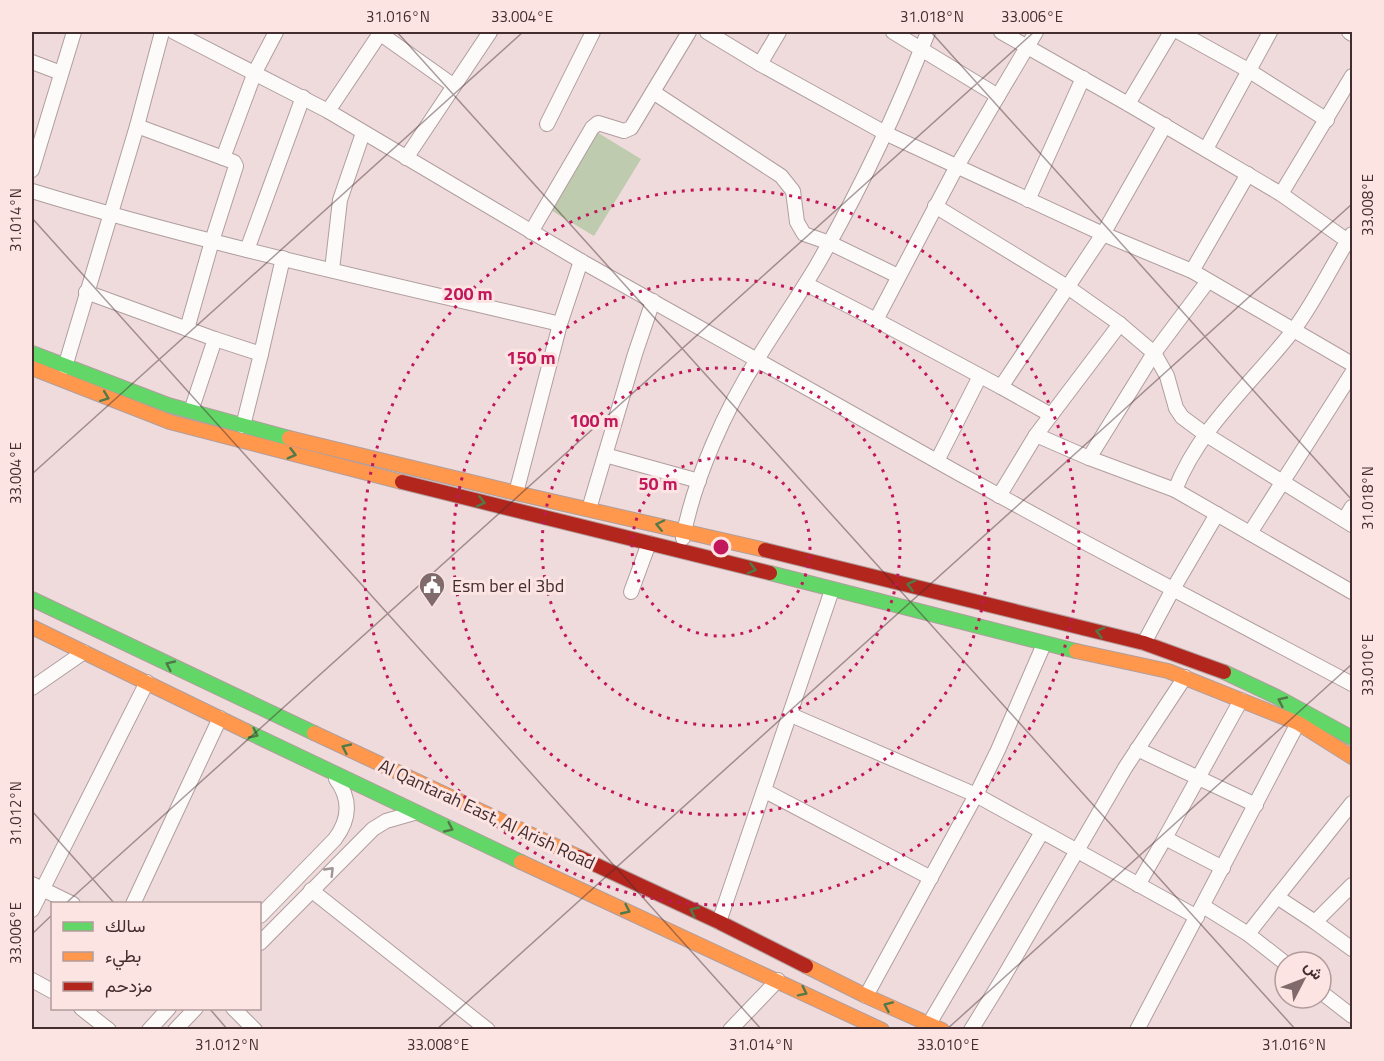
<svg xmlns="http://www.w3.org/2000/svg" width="1384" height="1061" font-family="'Titillium Web',Vazirmatn,sans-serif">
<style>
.pitch{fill:#bfcbae}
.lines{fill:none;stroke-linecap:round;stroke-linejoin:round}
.street-casing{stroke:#b09e9e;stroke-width:16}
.fast-casing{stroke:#b09e9e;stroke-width:16}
.slow-casing{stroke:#b09e9e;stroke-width:16}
.jam-casing{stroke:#b09e9e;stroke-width:16}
.street{stroke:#fdfafa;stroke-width:14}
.fast{stroke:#63d668;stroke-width:14}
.slow{stroke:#ff974d;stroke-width:14}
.jam{stroke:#b3261e;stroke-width:14}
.oneway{stroke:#527948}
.oneway2{stroke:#a09494}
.ticks{fill:none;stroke:#442d2e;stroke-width:1.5;stroke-opacity:0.45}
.ring{fill:none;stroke:#c2185b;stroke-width:3;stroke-dasharray:3 6}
.labels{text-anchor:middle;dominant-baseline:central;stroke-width:6;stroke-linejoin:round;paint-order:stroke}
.poi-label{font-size:18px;fill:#442d2e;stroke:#fce4e3;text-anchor:start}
.street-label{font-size:18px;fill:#442d2e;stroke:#fce4e3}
.centre{fill:#c2185b;stroke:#fce4e3;stroke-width:3}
.ring-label{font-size:18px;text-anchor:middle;font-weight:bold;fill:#c2185b;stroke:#fce4e3;stroke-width:6;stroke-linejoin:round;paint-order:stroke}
.neatline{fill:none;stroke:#442d2e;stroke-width:2}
.ticks-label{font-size:15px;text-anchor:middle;fill:#442d2e}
</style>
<rect width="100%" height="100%" fill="#efdbdb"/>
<polygon class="pitch" points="595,131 641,159 594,236 549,209"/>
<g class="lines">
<g class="street-casing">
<g id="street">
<polyline points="174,32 328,111 581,261 958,473 1086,543 1352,684"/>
<polyline points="378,32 454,86"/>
<polyline points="707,32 760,64 887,134 1103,234 1192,271 1352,364"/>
<polyline points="893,32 998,96 1036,32"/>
<polyline points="1001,32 1128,104 1281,194 1352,244"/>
<polyline points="1179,32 1248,70 1327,120"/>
<polyline points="1349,32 1352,34"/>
<polyline points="32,62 61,73"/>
<polyline points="760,64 779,32"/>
<polyline points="653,92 781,176 793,191 797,222 804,234 830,243 898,276"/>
<polyline points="1128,104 1171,32"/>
<polyline points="328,111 381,32"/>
<polyline points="547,124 593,32"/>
<polyline points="137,126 234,162 236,166 212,241 187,329"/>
<polyline points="1206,149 1270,32"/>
<polyline points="223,158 255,72 276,32"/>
<polyline points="406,158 490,32"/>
<polyline points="32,170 74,32"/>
<path d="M32,191C205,244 383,282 560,324"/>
<polyline points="1281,194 1352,76"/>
<polyline points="1028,200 1083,78"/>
<polyline points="935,206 1069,288 1120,324 1154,353 1167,376 1176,408 1182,417 1205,434 1352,525"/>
<polyline points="531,232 592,128 598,123 624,131 631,128 689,32"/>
<polyline points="247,250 303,97"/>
<polyline points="332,270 340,200 363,133"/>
<polyline points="1192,271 1248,174"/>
<polyline points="806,284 876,320 956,168 998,96"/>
<polyline points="86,292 215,339 261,354 283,258"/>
<polyline points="876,320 1001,387 1103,234 1165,125"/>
<polyline points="65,367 137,126 162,32"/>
<polyline points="1001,387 1051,415"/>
<polyline points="191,411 215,339"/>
<polyline points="243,426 261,354"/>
<polyline points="1036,435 1089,458 1175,490 1352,592"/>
<polyline points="605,455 699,481"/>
<polyline points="1089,458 1154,353 1208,281"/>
<polyline points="937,461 980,376"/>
<path d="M1175,490C1199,428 1251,384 1292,332C1315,302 1331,266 1352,234"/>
<polyline points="516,493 560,324 581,261"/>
<polyline points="999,496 1036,435 1120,324"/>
<polyline points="589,509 635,354 653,301"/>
<polyline points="1344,520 1352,507"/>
<polyline points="1250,533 1352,373"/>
<path d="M683,538C694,479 726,408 758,358C777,327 798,297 817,265C860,190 897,112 928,32"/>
<polyline points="631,592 649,543"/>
<polyline points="1144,643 1173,589 1217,514"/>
<polyline points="32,688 84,652"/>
<polyline points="791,715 976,795 1197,917"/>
<polyline points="1137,749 1256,805"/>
<polyline points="765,791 931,878"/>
<polyline points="1223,868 1165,838 1241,700"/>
<polyline points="32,884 73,904"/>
<polyline points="1138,885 1165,838"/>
<polyline points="311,890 488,1030"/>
<polyline points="1277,897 1352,803"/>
<polyline points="133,904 220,718"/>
<polyline points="1203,906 1248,934 1285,963"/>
<polyline points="32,910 147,682"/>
<path d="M260,916L335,839C350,819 351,799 336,779"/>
<polyline points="719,922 832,590"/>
<polyline points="1315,922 1352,949"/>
<polyline points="1248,934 1277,897 1315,922 1352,885"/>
<polyline points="260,943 373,829 386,821 414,813"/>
<polyline points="32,980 52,991"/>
<polyline points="1321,992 1352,1016"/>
<polyline points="866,996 976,795 998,750 1044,644"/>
<polyline points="81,1008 109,1030"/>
<polyline points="233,1008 255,1030"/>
<polyline points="929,1024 1042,832"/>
<polyline points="149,1030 169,1008"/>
<polyline points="175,1030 196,1008"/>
<polyline points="730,1030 778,980"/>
<polyline points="971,1030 1003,978 1125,768 1185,677"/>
<polyline points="1137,1030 1298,723"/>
</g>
</g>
<g class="fast-casing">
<g id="fast">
<polyline points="32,353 168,405 289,438"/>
<polyline points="770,573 1076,651"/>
<polyline points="32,599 314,733"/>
<polyline points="1224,672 1277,697 1352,738"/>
<polyline points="246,731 521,862"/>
</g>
</g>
<g class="slow-casing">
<g id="slow">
<polyline points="32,368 170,422 402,482"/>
<polyline points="289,438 516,493 765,550"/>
<polyline points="32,627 246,731"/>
<polyline points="1076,651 1168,671 1298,723 1352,757"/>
<polyline points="314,733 579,857"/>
<polyline points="521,862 882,1030"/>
<polyline points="806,966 866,996 942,1030"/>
</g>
</g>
<g class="jam-casing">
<g id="jam">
<polyline points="402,482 770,573"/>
<polyline points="765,550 1144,643 1224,672"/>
<polyline points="579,857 719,922 806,966"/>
</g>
</g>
<use href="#street" class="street"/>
<use href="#fast" class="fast"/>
<use href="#slow" class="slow"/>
<use href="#jam" class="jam"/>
</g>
<defs><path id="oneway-chevron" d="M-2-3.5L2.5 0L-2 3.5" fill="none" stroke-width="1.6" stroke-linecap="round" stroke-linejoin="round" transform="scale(1.5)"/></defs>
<g class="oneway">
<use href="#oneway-chevron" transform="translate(105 397) rotate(21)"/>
<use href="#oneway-chevron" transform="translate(292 454) rotate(15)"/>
<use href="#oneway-chevron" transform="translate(481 502) rotate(14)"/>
<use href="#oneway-chevron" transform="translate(660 525) rotate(-168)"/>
<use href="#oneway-chevron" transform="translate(752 569) rotate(15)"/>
<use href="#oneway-chevron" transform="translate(911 585) rotate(-166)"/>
<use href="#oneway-chevron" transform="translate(1100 632) rotate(-166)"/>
<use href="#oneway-chevron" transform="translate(170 665) rotate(-155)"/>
<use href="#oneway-chevron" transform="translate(1282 701) rotate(-155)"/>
<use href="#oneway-chevron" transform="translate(254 734) rotate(26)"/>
<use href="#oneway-chevron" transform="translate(346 748) rotate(-155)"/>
<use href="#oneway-chevron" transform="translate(449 828) rotate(25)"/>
<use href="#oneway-chevron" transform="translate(626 910) rotate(25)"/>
<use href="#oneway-chevron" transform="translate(694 911) rotate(-155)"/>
<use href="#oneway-chevron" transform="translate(803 992) rotate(26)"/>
<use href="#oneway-chevron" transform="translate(888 1006) rotate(-156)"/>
</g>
<use class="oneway2" href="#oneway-chevron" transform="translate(330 871) rotate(-46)"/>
<path class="ticks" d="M397,32L1296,1030M931,32L1352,500M32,218L762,1030M32,474L523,32M32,811L115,904M65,904L1034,32M32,934L52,915M209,1008L228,1030M436,1030L1352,204M946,1030L1352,664"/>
<g class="ring">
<circle cx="721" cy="547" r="89"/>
<circle cx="721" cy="547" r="179"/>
<circle cx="721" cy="547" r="268"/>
<circle cx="721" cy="547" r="358"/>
</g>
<defs>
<g id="civic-pin" transform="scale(1.35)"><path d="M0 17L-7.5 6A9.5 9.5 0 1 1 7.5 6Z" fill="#806a6b" stroke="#fce4e3"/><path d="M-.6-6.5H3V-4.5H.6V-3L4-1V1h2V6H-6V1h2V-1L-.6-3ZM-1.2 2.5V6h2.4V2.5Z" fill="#fff"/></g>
</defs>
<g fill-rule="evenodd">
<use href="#civic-pin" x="432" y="585"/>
</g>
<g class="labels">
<g class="poi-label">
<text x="452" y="585">Esm ber el 3bd</text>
</g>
<g class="street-label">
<text transform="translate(487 814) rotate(25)">Al Qantarah East, Al Arish Road</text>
</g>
</g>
<circle cx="721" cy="547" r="9" class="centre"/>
<g class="ring-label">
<text x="468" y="300">200 m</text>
<text x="531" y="364">150 m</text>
<text x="594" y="427">100 m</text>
<text x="658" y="490">50 m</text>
</g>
<rect width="1384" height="1061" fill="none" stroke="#fce4e3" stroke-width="66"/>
<rect x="51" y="902" width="210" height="108" fill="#fce4e3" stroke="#b29b9b" stroke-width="1.5"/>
<rect x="63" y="922" width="30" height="9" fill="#63d668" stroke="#b29b9b" stroke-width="1.5"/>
<text x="105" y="932" font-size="18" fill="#442d2e">سالك</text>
<rect x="63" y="952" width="30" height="9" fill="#ff974d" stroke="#b29b9b" stroke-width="1.5"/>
<text x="105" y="962" font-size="18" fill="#442d2e">بطيء</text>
<rect x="63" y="982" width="30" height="9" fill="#b3261e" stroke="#b29b9b" stroke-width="1.5"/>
<text x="105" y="992" font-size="18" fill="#442d2e">مزدحم</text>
<g transform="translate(1303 980) rotate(48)"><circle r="28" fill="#fce4e3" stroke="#b29b9b" stroke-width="1.5"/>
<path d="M0-4.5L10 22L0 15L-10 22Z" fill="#806a6b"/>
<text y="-9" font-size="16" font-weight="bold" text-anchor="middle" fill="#442d2e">ش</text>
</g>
<rect x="33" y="33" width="1318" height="995" class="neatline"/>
<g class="ticks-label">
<text x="398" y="22">31.016°N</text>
<text x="522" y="22">33.004°E</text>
<text x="932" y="22">31.018°N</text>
<text x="1032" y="22">33.006°E</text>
<text transform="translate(1368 205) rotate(-90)" y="5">33.008°E</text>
<text transform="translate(16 220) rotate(-90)" y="5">31.014°N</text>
<text transform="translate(16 473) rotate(-90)" y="5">33.004°E</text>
<text transform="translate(1368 498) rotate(-90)" y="5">31.018°N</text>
<text transform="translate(1368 665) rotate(-90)" y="5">33.010°E</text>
<text transform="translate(16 813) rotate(-90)" y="5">31.012°N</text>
<text transform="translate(16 933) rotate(-90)" y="5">33.006°E</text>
<text x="227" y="1050">31.012°N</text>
<text x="438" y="1050">33.008°E</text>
<text x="761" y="1050">31.014°N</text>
<text x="948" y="1050">33.010°E</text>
<text x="1294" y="1050">31.016°N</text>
</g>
</svg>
